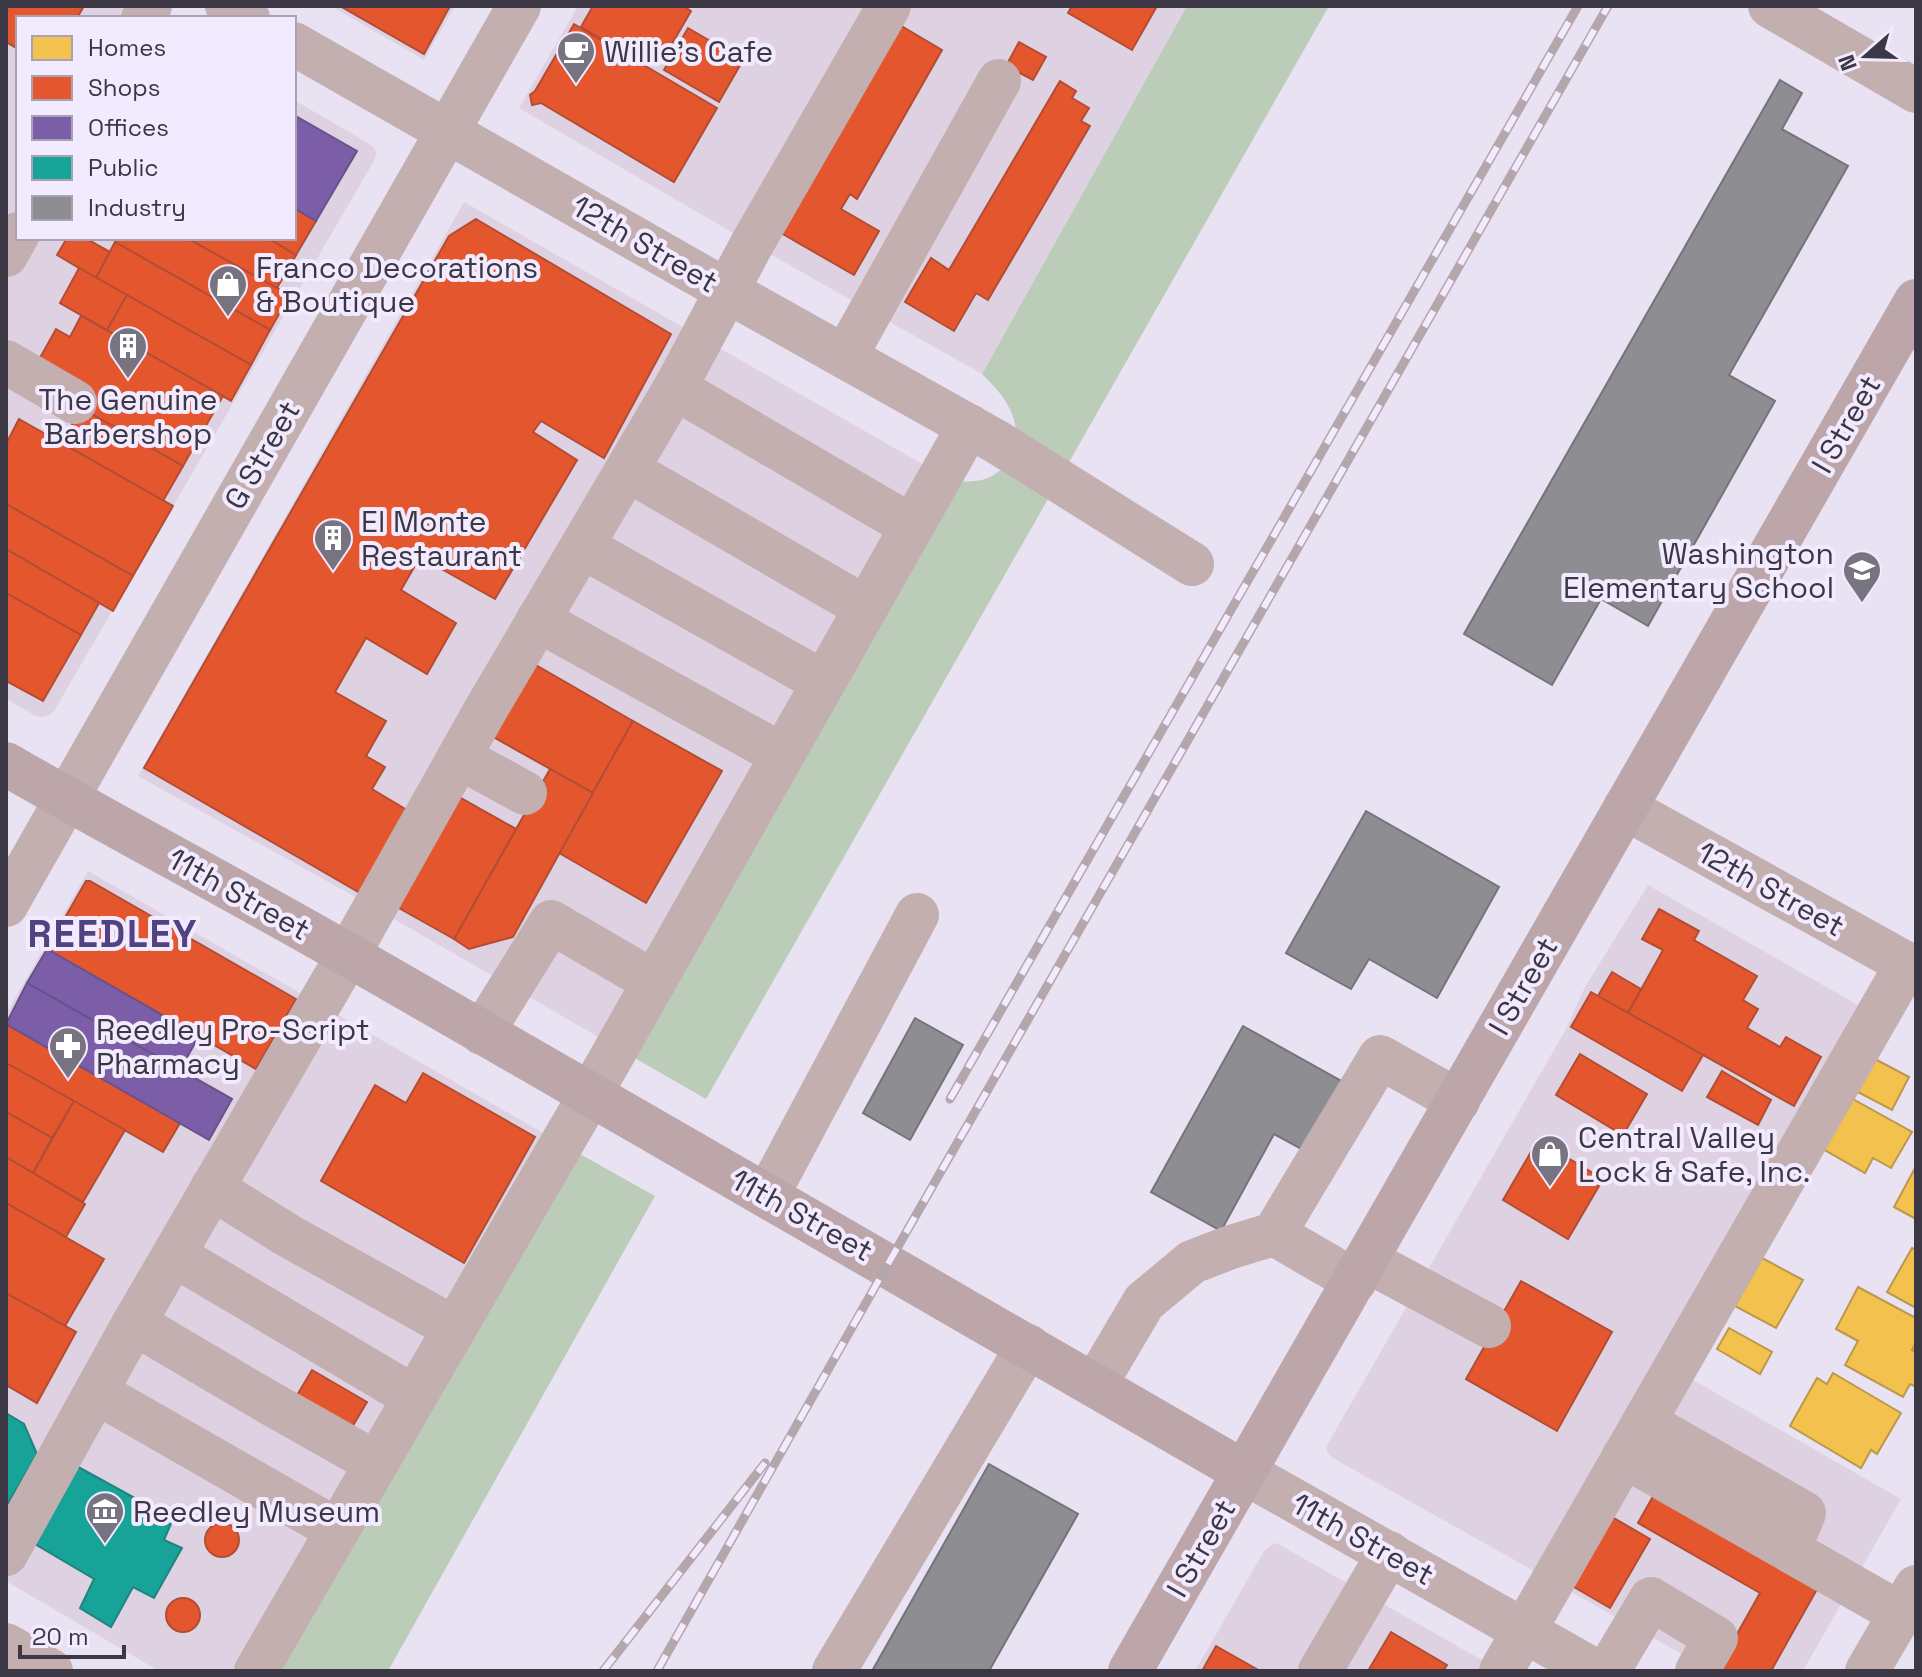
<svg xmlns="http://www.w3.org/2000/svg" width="1922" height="1677" font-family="'Space Grotesk',sans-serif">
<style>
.commercial{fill:#ded2e2}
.green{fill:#bbcdb9}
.homes{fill:#f2c14e;stroke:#bb984b;stroke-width:2}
.shops{fill:#e4572e;stroke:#b24d35;stroke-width:2}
.offices{fill:#7b5ea7;stroke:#685289;stroke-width:2}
.public{fill:#17a398;stroke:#22837f;stroke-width:2}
.industry{fill:#8d8d92;stroke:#75737b;stroke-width:2}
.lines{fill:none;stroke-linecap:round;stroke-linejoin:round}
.minor{stroke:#c3afaf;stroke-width:44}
.major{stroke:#bda6aa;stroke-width:44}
.rail-casing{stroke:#b4a6ab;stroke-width:9}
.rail{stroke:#f2eafe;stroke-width:6;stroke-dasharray:18;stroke-linecap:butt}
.labels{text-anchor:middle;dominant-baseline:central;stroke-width:8;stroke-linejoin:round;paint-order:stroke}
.poi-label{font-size:30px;fill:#3c3744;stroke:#f2eafe;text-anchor:start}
.street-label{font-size:30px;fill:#3c3744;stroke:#f2eafe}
.district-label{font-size:38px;font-weight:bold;letter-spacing:2px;fill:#514381;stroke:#f2eafe}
</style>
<rect width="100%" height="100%" fill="#e8e2f3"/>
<g class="commercial">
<polygon points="6,6 128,6 150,18 18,18 18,238 294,238 294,100 368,143 374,148 376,153 375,159 54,711 49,715 43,717 36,716 6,699"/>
<polygon points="331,6 455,6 424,60"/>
<polygon points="578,6 1187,6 982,374 752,244 519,108"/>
<polygon points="464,202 947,478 626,1053 375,908 138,776"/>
<polygon points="88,871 571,1149 269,1671 159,1671 6,1581 6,1014"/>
<polygon points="1648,885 1877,1016 1674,1369 1901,1499 1803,1671 1712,1671 1331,1457 1327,1451 1326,1447 1565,1031 1585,987"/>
<polygon points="1274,1543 1280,1545 1501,1671 1195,1671 1264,1551"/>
</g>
<g class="green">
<path d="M1187,6H1329L706,1099L626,1053L950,480C968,483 990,483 1003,467C1007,463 1009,456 1011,450C1017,439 1017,426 1012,414C1006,398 994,386 982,374Z"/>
<polygon points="571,1149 655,1196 388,1671 269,1671"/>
</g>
<g class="homes">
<polygon points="1873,1058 1909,1077 1892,1110 1856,1091"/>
<polygon points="1851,1098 1912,1132 1891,1168 1873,1158 1865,1173 1823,1149"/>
<polygon points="1915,1168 1916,1168 1916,1219 1894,1207"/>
<polygon points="1912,1248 1916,1250 1916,1308 1887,1292"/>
<polygon points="1762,1258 1803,1280 1776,1328 1735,1306"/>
<polygon points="1858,1287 1916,1318 1916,1342 1912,1350 1916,1352 1916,1387 1910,1384 1903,1397 1845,1365 1858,1341 1836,1329"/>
<polygon points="1729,1328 1772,1352 1760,1374 1717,1349"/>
<polygon points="1833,1373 1901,1413 1877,1454 1871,1450 1861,1468 1790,1426 1817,1378 1827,1384"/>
</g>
<g class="shops">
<polygon points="6,6 84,6 77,18 18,18 18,49 6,42"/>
<polygon points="340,6 450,6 424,54"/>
<polygon points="593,6 683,6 691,11 665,56 654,50 645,65 581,27"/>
<polygon points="1072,6 1157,6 1132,50 1068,13"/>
<polygon points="893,21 942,50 857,199 850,194 841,209 879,231 854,275 774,229"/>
<polygon points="574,24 717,108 674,182 541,103 532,105 530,95 535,91"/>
<polygon points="688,28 743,60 719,102 664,70"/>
<polygon points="1019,42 1046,57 1033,80 1006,66"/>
<polygon points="1060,81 1076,91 1072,98 1089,108 1081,121 1090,126 988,300 976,293 954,331 905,302 931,258 949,270"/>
<polygon points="294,208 316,221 296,255 267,238 294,238"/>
<polygon points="476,219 671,334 604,458 541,421 533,432 577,460 495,599 420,557 401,590 456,623 427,674 366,638 335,692 386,721 366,756 385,767 372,789 412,813 365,896 144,768 449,236"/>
<polygon points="67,238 85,238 110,252 96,278 57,255"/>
<polygon points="117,238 187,238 290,295 270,330 115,242"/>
<polygon points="187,238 267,238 296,255 277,288"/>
<polygon points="115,242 270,330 251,365 96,278"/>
<polygon points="79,268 127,295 107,330 60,303"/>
<polygon points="127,295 251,365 231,401 107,330"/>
<polygon points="81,316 223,396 183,466 81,408 36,365 56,329 70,337"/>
<polygon points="81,408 183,466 163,501 62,443"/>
<polygon points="19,419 173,506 133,576 6,504 6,444"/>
<polygon points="6,504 133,576 113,611 6,549"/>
<polygon points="6,549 99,603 81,635 6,593"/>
<polygon points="6,593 81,635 43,701 6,681"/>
<polygon points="529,661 633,721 593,793 488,734"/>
<polygon points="633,721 722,771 646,903 559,853"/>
<polygon points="550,769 593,793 513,937 469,949 454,939"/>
<polygon points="454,794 516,829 454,939 388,902"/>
<polygon points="86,881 90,881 296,999 256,1069 47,949"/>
<polygon points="1659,909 1699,931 1694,940 1757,976 1743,1000 1758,1009 1747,1028 1780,1047 1786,1037 1821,1057 1794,1106 1628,1013 1663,950 1642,939"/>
<polygon points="1612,972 1641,989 1628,1013 1598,996"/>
<polygon points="1591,992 1703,1055 1682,1091 1571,1027"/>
<polygon points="6,1024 180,1123 163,1152 6,1063"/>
<polygon points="1580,1054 1647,1094 1623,1135 1556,1095"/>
<polygon points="6,1063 74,1101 52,1138 6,1112"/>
<polygon points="1722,1071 1771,1100 1758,1125 1707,1097"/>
<polygon points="423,1073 535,1137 464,1263 321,1181 375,1085 406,1103"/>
<polygon points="74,1101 125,1130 83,1202 33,1173"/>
<polygon points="6,1112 52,1138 33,1173 6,1157"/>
<polygon points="1538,1140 1603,1179 1568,1239 1503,1200"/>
<polygon points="6,1157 85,1204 66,1237 6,1203"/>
<polygon points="6,1203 104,1259 65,1326 6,1293"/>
<polygon points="1521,1281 1612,1332 1557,1431 1466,1379"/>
<polygon points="6,1293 76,1332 37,1403 6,1385"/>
<polygon points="312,1370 367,1402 351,1429 296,1397"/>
<polygon points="1656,1491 1820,1584 1771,1671 1724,1671 1718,1668 1760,1593 1638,1523"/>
<polygon points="1607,1514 1650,1539 1610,1608 1567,1583"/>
<circle cx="222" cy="1540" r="17"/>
<circle cx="183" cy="1615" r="17"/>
<polygon points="1391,1632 1447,1665 1443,1671 1368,1671"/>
<polygon points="1216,1646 1260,1671 1202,1671"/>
</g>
<g class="offices">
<polygon points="294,115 357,151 316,221 294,208"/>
<polygon points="47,949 199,1036 180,1070 27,983"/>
<polygon points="27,983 232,1099 209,1140 6,1024"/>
</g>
<g class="public">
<polygon points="6,1413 24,1424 37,1454 6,1507"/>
<polygon points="71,1463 173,1519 164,1540 182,1548 154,1598 133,1587 111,1627 80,1608 94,1579 30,1541"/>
</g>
<g class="industry">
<polygon points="1780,80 1802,93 1782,129 1848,166 1729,375 1775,401 1648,626 1601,599 1552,685 1464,634"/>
<polygon points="1366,811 1499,887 1437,998 1369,959 1351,989 1286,953"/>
<polygon points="915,1018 963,1045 910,1140 863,1113"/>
<polygon points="1243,1026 1343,1082 1305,1151 1274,1134 1221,1231 1151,1192"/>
<polygon points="989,1464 1078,1514 989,1671 872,1671"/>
</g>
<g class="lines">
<g class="minor">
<polyline points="227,6 248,18"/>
<polyline points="1770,6 1916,91"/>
<polyline points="143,18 150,6"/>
<polyline points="294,44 727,291 997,442 1192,564"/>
<polyline points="6,255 18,234"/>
<polyline points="845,357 999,81"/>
<polyline points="6,362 75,402"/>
<polyline points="675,388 911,526"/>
<polyline points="628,470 866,608"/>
<polyline points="583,547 823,682"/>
<polyline points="538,620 782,755"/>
<polyline points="459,757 525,793"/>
<polyline points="1625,808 1916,969"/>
<polyline points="6,905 519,6"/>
<polyline points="482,1033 551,922 654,982"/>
<polyline points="212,1188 287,1235 454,1328"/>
<polyline points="767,1196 917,915"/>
<polyline points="1274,1234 1355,1281"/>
<polyline points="174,1255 414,1397"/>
<polyline points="1366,1260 1489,1326"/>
<polyline points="134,1323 268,1402 376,1463"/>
<polyline points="1095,1385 1144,1302 1192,1262 1231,1247 1274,1234 1380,1057 1458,1101"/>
<polyline points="96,1392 337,1530"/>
<polyline points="1644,1422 1804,1513 1789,1549"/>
<polyline points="1624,1456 1901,1614"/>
<polyline points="1244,1472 1595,1671"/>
<polyline points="6,1554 134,1323 348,955 486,709 675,388 752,244 889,6"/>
<polyline points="6,1645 51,1671"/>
<polyline points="256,1671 590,1095 969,426"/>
<polyline points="834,1671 1028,1346"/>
<polyline points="1320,1671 1389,1553"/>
<polyline points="1501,1671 1907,964"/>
<polyline points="1608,1671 1651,1599 1716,1638 1697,1671"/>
<polyline points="1867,1671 1916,1587"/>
</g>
<g class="major">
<path d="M6,764C120,830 236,890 350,956C648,1128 947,1298 1244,1472"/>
<polyline points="1130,1671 1916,301"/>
</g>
<g class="rail-casing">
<g id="rail">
<polyline points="950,1099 1578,6"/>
<polyline points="603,1671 765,1463"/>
<polyline points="657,1671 888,1264 1608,6"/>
</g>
</g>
<use href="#rail" class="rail"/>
</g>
<defs>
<g id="cafe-pin" transform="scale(2)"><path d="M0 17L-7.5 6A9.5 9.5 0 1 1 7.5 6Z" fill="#787381" stroke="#f2eafe"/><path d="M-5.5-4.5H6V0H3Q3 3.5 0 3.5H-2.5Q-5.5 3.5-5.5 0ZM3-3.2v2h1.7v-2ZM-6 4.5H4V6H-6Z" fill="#fff"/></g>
<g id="shop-pin" transform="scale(2)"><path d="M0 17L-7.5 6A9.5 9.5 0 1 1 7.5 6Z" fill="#787381" stroke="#f2eafe"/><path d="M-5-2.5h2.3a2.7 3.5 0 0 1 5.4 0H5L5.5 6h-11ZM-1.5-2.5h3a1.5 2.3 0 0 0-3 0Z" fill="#fff"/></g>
<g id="building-pin" transform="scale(2)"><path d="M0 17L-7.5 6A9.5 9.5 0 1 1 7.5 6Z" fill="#787381" stroke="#f2eafe"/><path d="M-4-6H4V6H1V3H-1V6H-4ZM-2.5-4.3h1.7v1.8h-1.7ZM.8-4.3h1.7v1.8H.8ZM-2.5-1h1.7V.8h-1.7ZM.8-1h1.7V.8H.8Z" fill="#fff"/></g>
<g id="school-pin" transform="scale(2)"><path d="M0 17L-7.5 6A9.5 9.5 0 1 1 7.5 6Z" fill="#787381" stroke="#f2eafe"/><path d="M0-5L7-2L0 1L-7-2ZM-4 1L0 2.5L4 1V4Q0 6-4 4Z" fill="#fff"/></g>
<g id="pharmacy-pin" transform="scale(2)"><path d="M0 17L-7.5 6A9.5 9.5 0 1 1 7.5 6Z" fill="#787381" stroke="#f2eafe"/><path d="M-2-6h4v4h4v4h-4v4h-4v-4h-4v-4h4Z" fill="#fff"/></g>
<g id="museum-pin" transform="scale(2)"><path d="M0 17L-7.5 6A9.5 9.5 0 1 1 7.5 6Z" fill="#787381" stroke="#f2eafe"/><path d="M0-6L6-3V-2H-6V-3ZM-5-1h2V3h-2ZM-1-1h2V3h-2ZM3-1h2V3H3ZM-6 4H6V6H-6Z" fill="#fff"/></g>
</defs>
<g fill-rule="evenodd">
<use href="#cafe-pin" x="576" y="51"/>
<use href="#shop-pin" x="228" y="284"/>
<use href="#building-pin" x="128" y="346"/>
<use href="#building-pin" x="333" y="538"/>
<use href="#school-pin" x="1862" y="570"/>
<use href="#pharmacy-pin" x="68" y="1046"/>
<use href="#shop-pin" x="1550" y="1154"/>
<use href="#museum-pin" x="105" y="1511"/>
</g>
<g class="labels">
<g class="poi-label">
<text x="604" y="51">Willie's Cafe</text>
<text x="256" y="267">Franco Decorations<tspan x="256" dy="34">&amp; Boutique</tspan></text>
<text x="128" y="399" text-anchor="middle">The Genuine<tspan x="128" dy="34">Barbershop</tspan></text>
<text x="361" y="521">El Monte<tspan x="361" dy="34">Restaurant</tspan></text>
<text x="1834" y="553" text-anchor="end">Washington<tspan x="1834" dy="34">Elementary School</tspan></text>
<text x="96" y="1029">Reedley Pro-Script<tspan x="96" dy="34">Pharmacy</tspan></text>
<text x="1578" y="1137">Central Valley<tspan x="1578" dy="34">Lock &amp; Safe, Inc.</tspan></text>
<text x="133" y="1511">Reedley Museum</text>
</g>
<g class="street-label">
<text transform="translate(645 244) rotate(30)">12th Street</text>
<text transform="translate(1846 424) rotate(-60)">I Street</text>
<text transform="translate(262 455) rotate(-60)">G Street</text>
<text transform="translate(1771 889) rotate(29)">12th Street</text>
<text transform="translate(239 894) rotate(29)">11th Street</text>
<text transform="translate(1523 986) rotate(-60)">I Street</text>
<text transform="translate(802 1215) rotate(29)">11th Street</text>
<text transform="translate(1363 1539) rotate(29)">11th Street</text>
<text transform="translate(1201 1548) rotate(-60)">I Street</text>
</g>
<g class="district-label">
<text x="113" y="934">REEDLEY</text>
</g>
</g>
<rect width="1922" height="1677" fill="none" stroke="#3c3744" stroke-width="16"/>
<rect x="16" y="16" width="280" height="224" fill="#f2eafe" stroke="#a9a2b4" stroke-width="2"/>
<rect x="32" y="36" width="40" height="24" fill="#f2c14e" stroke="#a9a2b4" stroke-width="2"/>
<text x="88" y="56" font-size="24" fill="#3c3744">Homes</text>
<rect x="32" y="76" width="40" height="24" fill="#e4572e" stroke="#a9a2b4" stroke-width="2"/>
<text x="88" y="96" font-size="24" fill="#3c3744">Shops</text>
<rect x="32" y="116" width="40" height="24" fill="#7b5ea7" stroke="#a9a2b4" stroke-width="2"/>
<text x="88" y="136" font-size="24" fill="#3c3744">Offices</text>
<rect x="32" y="156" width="40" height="24" fill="#17a398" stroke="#a9a2b4" stroke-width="2"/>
<text x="88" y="176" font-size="24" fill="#3c3744">Public</text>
<rect x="32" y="196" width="40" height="24" fill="#8d8d92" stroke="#a9a2b4" stroke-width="2"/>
<text x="88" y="216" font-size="24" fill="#3c3744">Industry</text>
<g transform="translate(1866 56) rotate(250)" stroke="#f2eafe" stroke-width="6" paint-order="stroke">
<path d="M0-6L14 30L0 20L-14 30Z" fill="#3c3744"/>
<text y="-12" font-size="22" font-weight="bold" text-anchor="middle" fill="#3c3744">N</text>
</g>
<path d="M20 1645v12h104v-12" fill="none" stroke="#3c3744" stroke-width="4"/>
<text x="32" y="1645" font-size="24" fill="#3c3744" stroke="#f2eafe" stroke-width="6" paint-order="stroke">20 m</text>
</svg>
